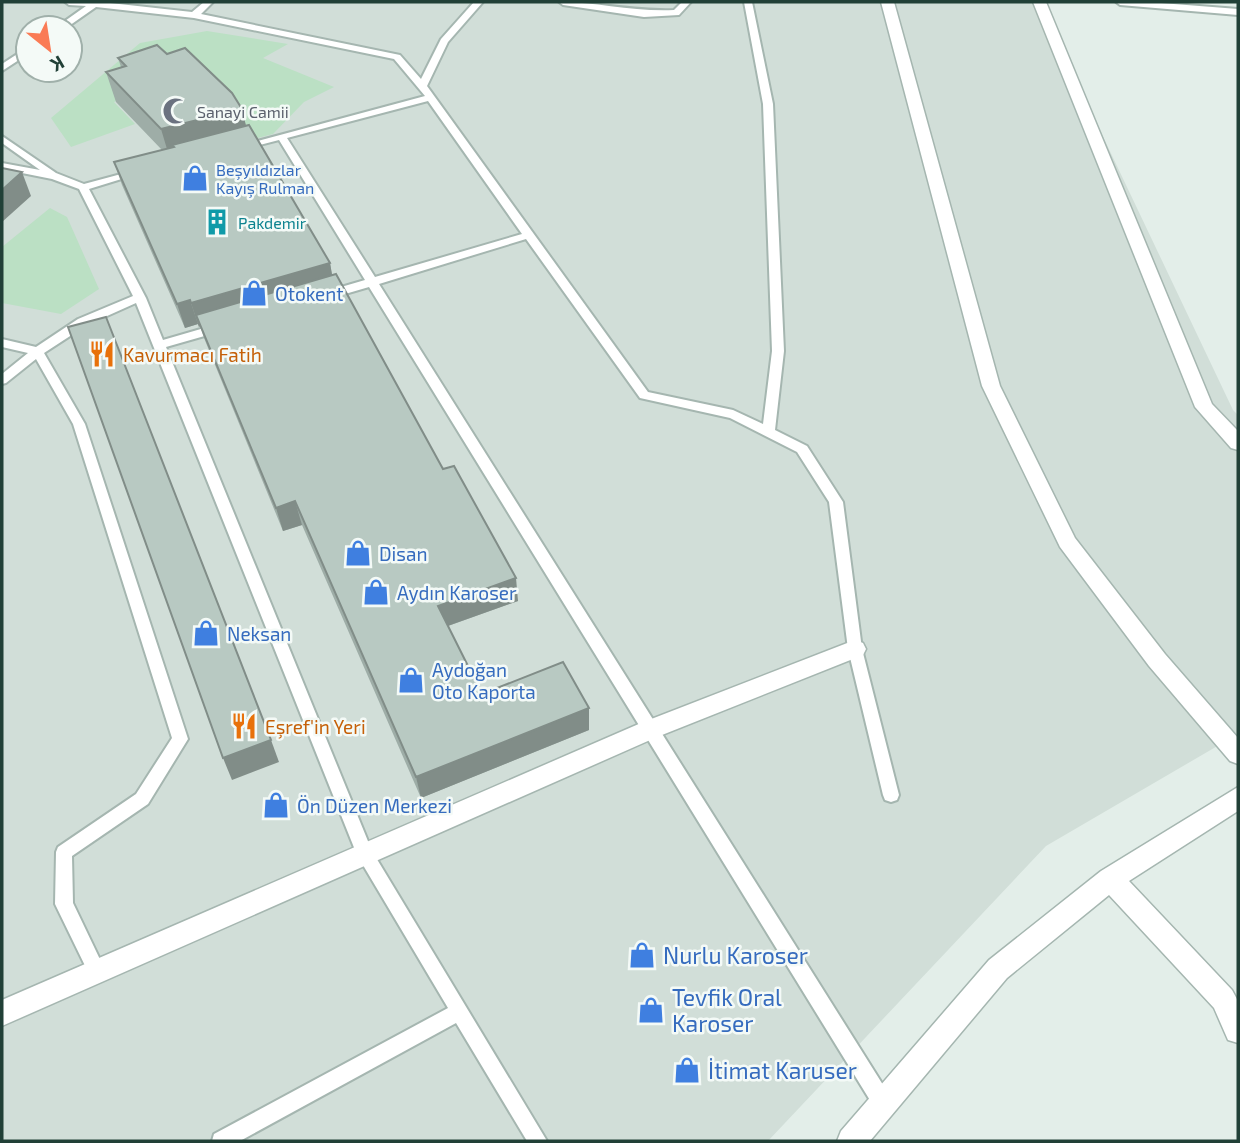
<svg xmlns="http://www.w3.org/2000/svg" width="1240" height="1143" font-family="'Exo 2',sans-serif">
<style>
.built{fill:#d1ded8;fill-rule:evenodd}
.green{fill:#bbe0c4}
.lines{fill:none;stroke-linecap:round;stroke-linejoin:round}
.service-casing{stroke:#a5b6b0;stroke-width:4}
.minor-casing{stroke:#a5b6b0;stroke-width:3}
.service{fill:#fff;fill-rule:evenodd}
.minor{fill:#fff;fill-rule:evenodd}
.wall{fill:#9eada7}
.shaded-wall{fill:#818d88}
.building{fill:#b8c9c2;stroke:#818d88;stroke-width:2}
.labels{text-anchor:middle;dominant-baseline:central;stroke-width:5;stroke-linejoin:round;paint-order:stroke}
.far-worship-label{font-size:16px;fill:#5b616d;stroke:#f4faf7;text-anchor:start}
.far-shop-label{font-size:16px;fill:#366cbe;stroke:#f4faf7;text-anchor:start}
.far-culture-label{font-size:16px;fill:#0d838f;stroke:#f4faf7;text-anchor:start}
.shop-label{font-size:19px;fill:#366cbe;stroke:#f4faf7;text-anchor:start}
.food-label{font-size:19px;fill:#c56008;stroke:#f4faf7;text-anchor:start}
.near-shop-label{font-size:23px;fill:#366cbe;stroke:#f4faf7;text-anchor:start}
</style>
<rect width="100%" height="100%" fill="#e3eee9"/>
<path class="built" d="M2,2H1039L1233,410L1238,415V734L1046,846L768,1141H2ZM28,28H70V70H28Z"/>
<g class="green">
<polygon points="207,31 288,44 263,58 334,87 304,102 273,134 213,150 133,95 114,102 135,124 71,147 51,118 140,43"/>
<polygon points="50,208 67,217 99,289 61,314 2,303 2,247"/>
</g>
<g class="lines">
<g class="service-casing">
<g id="service">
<path d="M65,2H101L192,12L204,2H213L201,14L400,55L421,79L441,39L474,2H483L448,42L427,86L648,392L733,410L763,424L772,351L763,104L744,2H752L773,104L784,351L775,430L807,446L843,502L862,649L899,795L897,800L891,802L885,800L883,795L848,649L829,502L797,452L730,418L640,398L526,239L379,284L890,1096L892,1103L890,1110L883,1112L876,1110L369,287L328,299L322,295L324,292L365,280L279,140L240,150L235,147L425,96L394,59L194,18L96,7L66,28H55L86,6L69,5ZM428,101L522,234L375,277L287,138Z"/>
<path d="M559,2C597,2 635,12 674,10L682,2H691L679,15L644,17L563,5Z"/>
<polygon points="1116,2 1148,2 1238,9 1238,15 1120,5"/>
<polygon points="28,47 28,54 2,71 2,64"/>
<polygon points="2,136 56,173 84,184 136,170 141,173 89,189 146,298 163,340 218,324 224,328 222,331 166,347 372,851 547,1141 527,1141 456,1023 240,1141 212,1141 214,1134 448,1008 357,855 136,303 87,325 44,353 85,424 188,739 148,804 72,856 73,903 106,972 103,978 97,980 91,978 55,904 56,852 58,847 136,794 172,738 73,424 36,359 6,383 2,384 2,374 28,353 2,347 2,339 36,347 78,319 133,296 79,189 52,179 2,169 2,163 40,170 2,143"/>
</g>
</g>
<g class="minor-casing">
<g id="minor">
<polygon points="881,2 894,2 1000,386 1075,538 1165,654 1238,738 1238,764 1230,761 1149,666 1060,547 982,386"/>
<polygon points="1033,2 1046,2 1212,404 1238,431 1238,450 1231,448 1195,407"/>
<polygon points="855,640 863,643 866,649 863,655 657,737 2,1026 2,1000 641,723"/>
<polygon points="1238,787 1238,811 1129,881 1232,990 1238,1001 1238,1043 1228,1040 1214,1008 1109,895 1007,978 870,1141 837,1141 841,1131 989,960 1101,871"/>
</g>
</g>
<use href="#service" class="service"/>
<use href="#minor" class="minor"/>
</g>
<polygon class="wall" points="167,54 242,109 246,126 330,263 332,275 518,601 448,626 482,694 589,730 421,798 302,525 283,531 204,338 200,326 199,327 198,324 185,328 122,185 114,162 162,150 116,102 106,72 121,67 118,58"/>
<g class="shaded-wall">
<polygon points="242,109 249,139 174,147 172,145 176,158 170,159 161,129"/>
<polygon points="22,172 31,196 2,222 2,190"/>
<polygon points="330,263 334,286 196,315 200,326 199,327 191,303"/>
<polygon points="190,300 198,324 185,328 177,304"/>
<polygon points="295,501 302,525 283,531 276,508"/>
<polygon points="516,578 518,601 442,628 438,606"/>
<polygon points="589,708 589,730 421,798 416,777"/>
<polygon points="271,740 279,762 232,780 223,758"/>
</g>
<g class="building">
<polygon points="157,45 167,54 185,48 232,93 242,109 161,129 106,72 126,66 118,58"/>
<polygon points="249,125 330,263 191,303 190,300 177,304 114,162 174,147 172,145"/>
<polygon points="2,168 22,172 2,190"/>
<polygon points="336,274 443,469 454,466 516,578 438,606 482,694 563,662 589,708 416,777 295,501 276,508 196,315"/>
<polygon points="106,317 271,740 223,758 68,327"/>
</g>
<defs>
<g id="mosque-bare" transform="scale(2.1)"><path d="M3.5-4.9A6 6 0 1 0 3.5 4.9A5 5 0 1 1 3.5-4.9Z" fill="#6b7280" stroke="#f4faf7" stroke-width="2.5" paint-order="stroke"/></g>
<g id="shop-bare" transform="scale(2.1)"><path d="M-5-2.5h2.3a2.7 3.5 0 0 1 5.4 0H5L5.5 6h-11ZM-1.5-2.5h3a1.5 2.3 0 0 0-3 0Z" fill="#3f7fe0" stroke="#f4faf7" stroke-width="2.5" paint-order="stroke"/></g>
<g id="building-bare" transform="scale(2.1)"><path d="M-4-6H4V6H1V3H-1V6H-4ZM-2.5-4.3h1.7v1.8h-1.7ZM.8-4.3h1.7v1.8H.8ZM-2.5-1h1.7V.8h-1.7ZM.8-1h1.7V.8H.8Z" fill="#0f9aa8" stroke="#f4faf7" stroke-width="2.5" paint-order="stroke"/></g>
<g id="restaurant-bare" transform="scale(2.1)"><path d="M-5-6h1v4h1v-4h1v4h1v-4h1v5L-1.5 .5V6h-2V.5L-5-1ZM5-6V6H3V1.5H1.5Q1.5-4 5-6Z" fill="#e8710a" stroke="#f4faf7" stroke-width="2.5" paint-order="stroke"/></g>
</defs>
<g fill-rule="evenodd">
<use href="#mosque-bare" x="176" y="111"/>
<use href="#shop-bare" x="195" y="178"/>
<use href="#building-bare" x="217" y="222"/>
<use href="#shop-bare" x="254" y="293"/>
<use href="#restaurant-bare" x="102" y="354"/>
<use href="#shop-bare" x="358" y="553"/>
<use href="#shop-bare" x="376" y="592"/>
<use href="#shop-bare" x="206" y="633"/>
<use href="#shop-bare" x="411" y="680"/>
<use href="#restaurant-bare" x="244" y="726"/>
<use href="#shop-bare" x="276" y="805"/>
<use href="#shop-bare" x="642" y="955"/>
<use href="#shop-bare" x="651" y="1010"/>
<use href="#shop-bare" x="687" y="1070"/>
</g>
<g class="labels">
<g class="far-worship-label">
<text x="197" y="111">Sanayi Camii</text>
</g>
<g class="far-shop-label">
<text x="216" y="169">Beşyıldızlar<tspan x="216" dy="18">Kayış Rulman</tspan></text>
</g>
<g class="far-culture-label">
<text x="238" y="222">Pakdemir</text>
</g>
<g class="shop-label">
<text x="275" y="293">Otokent</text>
<text x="379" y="553">Disan</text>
<text x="397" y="592">Aydın Karoser</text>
<text x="227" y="633">Neksan</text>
<text x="432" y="669">Aydoğan<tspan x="432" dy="22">Oto Kaporta</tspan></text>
<text x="297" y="805">Ön Düzen Merkezi</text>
</g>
<g class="food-label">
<text x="123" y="354">Kavurmacı Fatih</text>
<text x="265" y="726">Eşref'in Yeri</text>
</g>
<g class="near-shop-label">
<text x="663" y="955">Nurlu Karoser</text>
<text x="672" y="997">Tevfik Oral<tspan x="672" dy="26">Karoser</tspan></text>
<text x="708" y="1070">İtimat Karuser</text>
</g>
</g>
<rect width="1240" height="1143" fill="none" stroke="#214037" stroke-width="7"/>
<g transform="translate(49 49) rotate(150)"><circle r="33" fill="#f4faf7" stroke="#a0b0aa" stroke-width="2"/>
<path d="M0-5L12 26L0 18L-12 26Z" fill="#fa7b55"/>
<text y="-10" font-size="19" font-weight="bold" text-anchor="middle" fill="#214037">K</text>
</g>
</svg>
